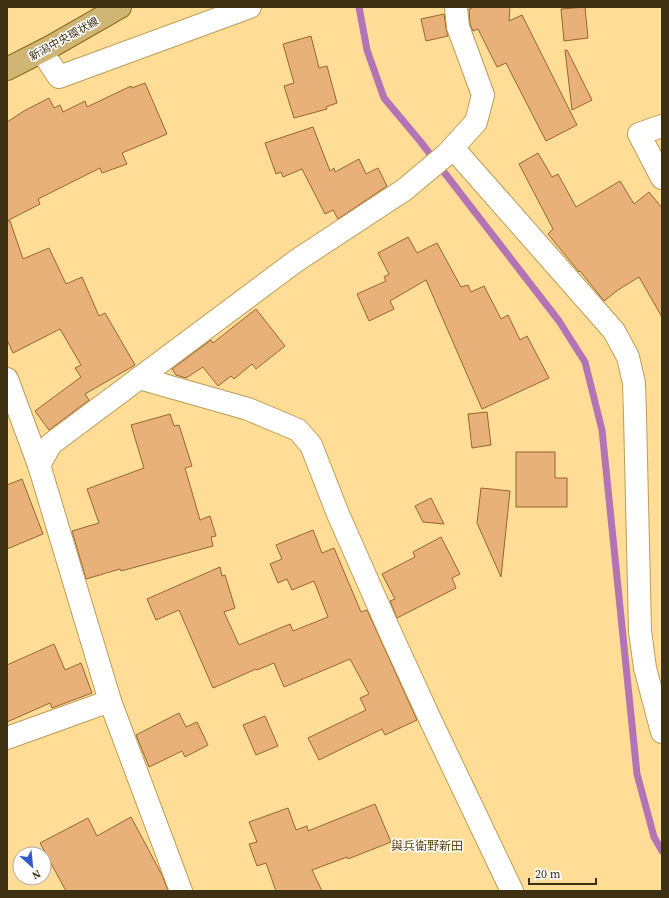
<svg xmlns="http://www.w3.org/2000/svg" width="669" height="898" font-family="'Source Serif 4','Noto Sans JP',serif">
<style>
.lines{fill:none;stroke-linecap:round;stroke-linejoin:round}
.stream{stroke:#b374b6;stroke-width:7}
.building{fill:#e8b17a;stroke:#98652e}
.street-casing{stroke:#bd9d57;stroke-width:24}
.primary-casing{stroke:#886817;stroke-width:24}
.street{stroke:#fff;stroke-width:22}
.primary{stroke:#d0b675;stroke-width:22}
.labels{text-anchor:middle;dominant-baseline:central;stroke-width:3;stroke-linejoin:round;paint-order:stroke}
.street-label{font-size:11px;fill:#3d3013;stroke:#fff}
.neighbourhood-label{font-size:12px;fill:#5d460d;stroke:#fff}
</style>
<rect width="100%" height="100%" fill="#ffdd97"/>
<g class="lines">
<polyline class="stream" points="359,7 367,50 384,98 420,141 559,321 585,362 602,430 637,774 654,837 662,851"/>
</g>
<g class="building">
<polygon points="471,7 510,7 509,21 522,15 577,125 546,141 506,63 497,67 478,29 473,31 470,24 469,9 471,9"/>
<polygon points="585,7 588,38 564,41 561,9"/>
<polygon points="444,14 446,28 448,36 426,41 421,19"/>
<polygon points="311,36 319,68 327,66 337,103 326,107 327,109 294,118 284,86 294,83 283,44"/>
<polygon points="565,50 567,50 592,100 572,110"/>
<polygon points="145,83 167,134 122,153 127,164 102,173 100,168 38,199 40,204 7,221 7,122 24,111 49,98 54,108 60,105 63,112 85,101 87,107 131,86 132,88"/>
<polygon points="313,127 330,171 334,168 335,172 359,159 366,174 378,168 387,186 338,219 333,210 325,214 302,169 283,177 281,172 276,174 265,143"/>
<polygon points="538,153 552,177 558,174 576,207 620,181 634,204 649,192 662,208 662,317 639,277 618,290 604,301 580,271 579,272 548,234 553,229 519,164"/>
<polygon points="7,221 10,221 23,259 49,248 66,284 82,277 99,316 105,313 135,365 85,394 89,400 49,430 35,411 81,377 75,368 81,365 60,329 13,353 7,340"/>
<polygon points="408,237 417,253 437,243 461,287 468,285 471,292 484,286 501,319 508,315 520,340 527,336 549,378 482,409 426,280 390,301 394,309 369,321 357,294 386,281 384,277 389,274 378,253"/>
<polygon points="256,309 285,346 256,369 252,364 234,379 231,376 218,386 203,367 186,378 176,375 172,369 211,340 213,343"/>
<polygon points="487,412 491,445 472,448 468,414"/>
<polygon points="170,414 174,426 179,425 192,466 185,468 200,520 210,516 216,536 211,537 213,546 121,571 120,569 86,579 72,531 99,523 87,489 144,468 131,425"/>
<polygon points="516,452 555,452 555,478 567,478 567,507 516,507"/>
<polygon points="22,479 43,534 7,549 7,485"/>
<polygon points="481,488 510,491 501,577 477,523"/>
<polygon points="431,498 444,524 423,522 415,506"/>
<polygon points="313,530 322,553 334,548 361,612 367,610 417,720 385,735 382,729 319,760 308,738 366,710 360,698 369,694 350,659 284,687 274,663 257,670 256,669 213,688 179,610 156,620 147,599 220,567 222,576 225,575 235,608 224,612 239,645 290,624 293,631 328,617 314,581 292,590 287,579 278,583 270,564 282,559 276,545"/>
<polygon points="441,537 460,574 452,578 456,588 397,618 390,601 395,599 382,574 415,557 413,552"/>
<polygon points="54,644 65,670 81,663 92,693 52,708 50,703 7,722 7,665"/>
<polygon points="179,713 186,727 197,722 208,745 185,757 182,751 149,767 136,735"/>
<polygon points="265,716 278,746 256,755 243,725"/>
<polygon points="375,804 391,842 348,859 347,857 312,870 322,891 276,891 266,863 257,866 249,844 257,842 249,822 288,808 296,830 307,826 308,831"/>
<polygon points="131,817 162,875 168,891 66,891 40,843 88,818 97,836"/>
</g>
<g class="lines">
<g class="street-casing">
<g id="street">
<polyline points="42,52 59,77 250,7"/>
<polyline points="662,126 639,134 662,178"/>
<polyline points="453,148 614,331 628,357 634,383 635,415 640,631 645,668 662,732"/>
<polyline points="139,378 248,409 298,430 311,445 338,514 391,634 430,719 512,891"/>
<polyline points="7,379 39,465 110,701 181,891"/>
<polyline points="39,465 51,444 296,261 404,190 447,154 476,122 483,95 458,27 456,7"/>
<polyline points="7,738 110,701"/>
</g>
</g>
<g class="primary-casing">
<polyline id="primary" points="7,69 52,46 120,7"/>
</g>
<use href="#street" class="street"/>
<use href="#primary" class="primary"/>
</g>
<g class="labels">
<g class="street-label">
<text transform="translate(64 39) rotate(-29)">新潟中央環状線</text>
</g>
<g class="neighbourhood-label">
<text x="427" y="846">與兵衛野新田</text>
</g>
</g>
<rect width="669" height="898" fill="none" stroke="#3d3013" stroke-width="16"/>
<g transform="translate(32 866) rotate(153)"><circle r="19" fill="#ffffff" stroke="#b1aca1"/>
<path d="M0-3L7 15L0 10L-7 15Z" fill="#315aca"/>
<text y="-6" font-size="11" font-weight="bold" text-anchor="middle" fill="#3d3013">N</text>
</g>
<path d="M529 878v6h67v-6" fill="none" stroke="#3d3013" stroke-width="2"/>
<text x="535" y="878" font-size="12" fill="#3d3013" stroke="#ffffff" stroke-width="3" paint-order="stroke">20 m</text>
</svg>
